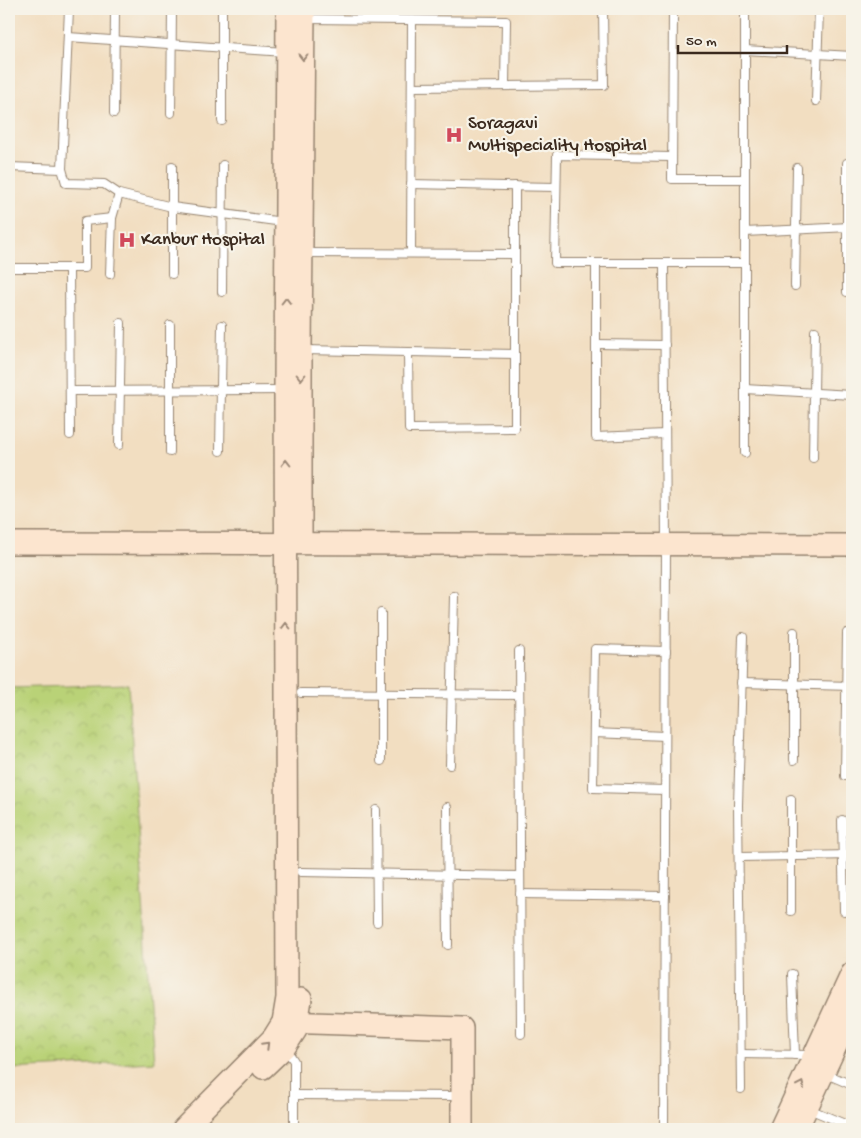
<svg xmlns="http://www.w3.org/2000/svg" width="861" height="1138" font-family="'Gochi Hand',sans-serif">
<style>
.park{fill:url(#park-crowns);stroke:#7a7e4a}
.lines{fill:none;stroke-linecap:round;stroke-linejoin:round}
.lane-casing{stroke:#968470;stroke-width:10}
.secondary-casing{stroke:#968470;stroke-width:24}
.lane{stroke:#fff;stroke-width:8}
.secondary{stroke:#fce5cf;stroke-width:21}
.oneway{stroke:#9c8876}
.labels{text-anchor:middle;dominant-baseline:central;stroke-width:4.5;stroke-linejoin:round;paint-order:stroke}
.poi-label{font-size:19px;fill:#3b2a1e;stroke:#f7f3e8;text-anchor:start}
</style>
<defs>
<pattern id="park-crowns" width="20" height="18" patternUnits="userSpaceOnUse" patternTransform="scale(1.25)"><rect width="20" height="18" fill="#b9d277"/><path d="M2 6a3 3 0 1 1 6 0M12 15a3 3 0 1 1 6 0" fill="none" stroke="#a0b466"/></pattern>
</defs>
<rect width="100%" height="100%" fill="#f7f3e8"/>
<filter id="ink" filterUnits="userSpaceOnUse"><feTurbulence type="fractalNoise" baseFrequency=".02" numOctaves="2"/><feDisplacementMap in="SourceGraphic" scale="10" xChannelSelector="R" yChannelSelector="G"/><feConvolveMatrix kernelMatrix="1 2 1 2 8 2 1 2 1" color-interpolation-filters="sRGB"/></filter>
<filter id="wash" filterUnits="userSpaceOnUse"><feTurbulence type="fractalNoise" baseFrequency=".0096" numOctaves="4" result="noise"/><feDisplacementMap in="SourceGraphic" scale="20" xChannelSelector="R" yChannelSelector="G"/><feGaussianBlur stdDeviation="1.12" result="paint"/><feColorMatrix in="noise" values="0 0 0 0 0 0 0 0 0 0 0 0 0 0 0 0 0 1.4 0 .05"/><feComposite in="paint" operator="in"/></filter>
<g filter="url(#wash)">
<rect width="100%" height="100%" fill="#f2dec1"/>
<polygon class="park" points="128,684 154,1062 9,1069 9,688"/>
</g>
<g filter="url(#ink)">
<g class="lines">
<g class="lane-casing">
<g id="lane">
<polyline points="673,9 672,179 745,179"/>
<polyline points="306,19 506,21 505,86"/>
<polyline points="68,37 285,52"/>
<polyline points="745,50 852,56"/>
<polyline points="412,87 604,85 603,9"/>
<polyline points="816,101 819,9"/>
<polyline points="114,113 115,9"/>
<polyline points="171,113 172,9"/>
<polyline points="222,121 222,9"/>
<polyline points="672,157 557,155 555,263 745,263"/>
<polyline points="172,166 172,274"/>
<polyline points="9,167 62,169 66,183 104,184 119,194 172,207 283,222"/>
<polyline points="62,169 69,9"/>
<polyline points="411,184 556,187"/>
<polyline points="745,232 850,227"/>
<polyline points="302,253 515,254"/>
<polyline points="411,253 412,20"/>
<polyline points="596,263 596,437 665,434"/>
<polyline points="9,268 85,268 85,221 112,218"/>
<polyline points="69,268 70,435"/>
<polyline points="110,274 112,218 119,194"/>
<polyline points="795,286 797,168"/>
<polyline points="222,292 223,165"/>
<polyline points="847,292 847,163"/>
<polyline points="170,325 170,452"/>
<polyline points="596,344 665,345"/>
<polyline points="302,350 515,354"/>
<polyline points="408,352 409,429 515,428 515,186"/>
<polyline points="745,389 852,395"/>
<polyline points="71,391 283,390"/>
<polyline points="119,445 121,323"/>
<polyline points="220,451 222,325"/>
<polyline points="745,453 745,9"/>
<polyline points="813,458 815,331"/>
<polyline points="381,613 381,761"/>
<polyline points="519,651 521,1034"/>
<polyline points="741,683 852,686"/>
<polyline points="301,693 519,695"/>
<polyline points="594,733 665,736"/>
<polyline points="794,760 794,632"/>
<polyline points="450,765 454,596"/>
<polyline points="845,776 847,633"/>
<polyline points="665,790 593,788 595,649 666,651"/>
<polyline points="791,799 791,911"/>
<polyline points="447,807 448,945"/>
<polyline points="376,810 377,922"/>
<polyline points="842,820 844,911"/>
<polyline points="739,857 852,855"/>
<polyline points="301,872 520,876"/>
<polyline points="520,894 665,896"/>
<polyline points="792,974 795,1055"/>
<polyline points="286,1049 294,1061 294,1129"/>
<polyline points="741,1054 812,1055"/>
<polyline points="824,1073 852,1085"/>
<polyline points="741,1089 738,805 743,637"/>
<polyline points="294,1095 460,1096"/>
<polyline points="809,1109 852,1127"/>
<polyline points="664,1129 666,544 664,263"/>
</g>
</g>
<g class="secondary-casing">
<g id="secondary">
<polyline points="301,536 301,350 304,9"/>
<polyline points="9,543 852,545"/>
<polyline points="283,1022 462,1028 462,1129"/>
<polyline points="263,1068 285,1047 296,1030 301,999"/>
<polyline points="183,1129 273,1038 283,1022 287,998 285,390 287,9"/>
<polyline points="780,1129 852,973"/>
<polyline points="797,1129 852,1012"/>
</g>
</g>
<use href="#lane" class="lane"/>
<use href="#secondary" class="secondary"/>
</g>
<defs><path id="oneway-chevron" d="M-2-3.5L2.5 0L-2 3.5" fill="none" stroke-width="1.6" stroke-linecap="round" stroke-linejoin="round" transform="scale(1.25)"/></defs>
<g class="oneway">
<use href="#oneway-chevron" transform="translate(303 57) rotate(90)"/>
<use href="#oneway-chevron" transform="translate(286 301) rotate(-90)"/>
<use href="#oneway-chevron" transform="translate(301 377) rotate(90)"/>
<use href="#oneway-chevron" transform="translate(286 463) rotate(-90)"/>
<use href="#oneway-chevron" transform="translate(286 626) rotate(-90)"/>
<use href="#oneway-chevron" transform="translate(266 1045) rotate(-45)"/>
<use href="#oneway-chevron" transform="translate(801 1085) rotate(-65)"/>
</g>
</g>
<defs>
<g id="hospital-bare" transform="scale(1.35)"><path d="M-5-5h3v3.5h4V-5h3V5h-3V1.5h-4V5h-3Z" fill="#d1495b" stroke="#f7f3e8" stroke-width="2.5" paint-order="stroke"/></g>
</defs>
<g fill-rule="evenodd">
<use href="#hospital-bare" x="454" y="135"/>
<use href="#hospital-bare" x="127" y="240"/>
</g>
<g class="labels">
<g class="poi-label">
<text x="468" y="124">Soragavi<tspan x="468" dy="22">Multispeciality Hospital</tspan></text>
<text x="141" y="240">Kanbur Hospital</text>
</g>
</g>
<rect width="861" height="1138" fill="none" stroke="#f7f3e8" stroke-width="30"/>
<path d="M678 45v8h109v-8" fill="none" stroke="#3b2a1e" stroke-width="2.5"/>
<text x="686" y="45" font-size="15" fill="#3b2a1e" stroke="#f7f3e8" stroke-width="4" paint-order="stroke">50 m</text>
</svg>
